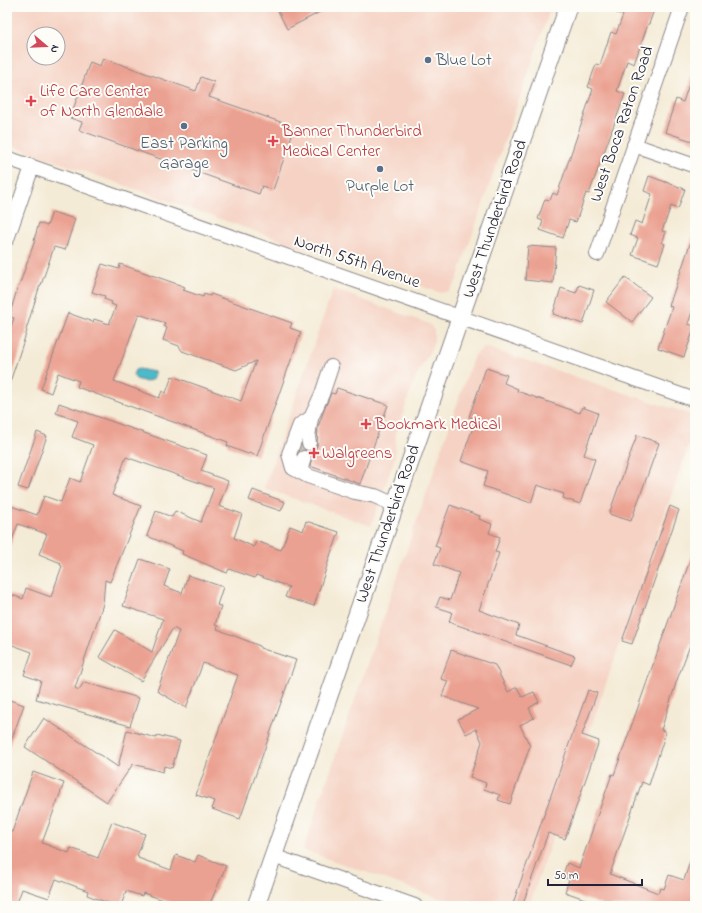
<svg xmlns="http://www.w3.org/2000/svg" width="702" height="913" font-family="'Indie Flower',sans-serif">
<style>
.built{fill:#f5d2c3;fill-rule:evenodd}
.water{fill:#4ebac9;stroke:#386e82}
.building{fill:#eba191;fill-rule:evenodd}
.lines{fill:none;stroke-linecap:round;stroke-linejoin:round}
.minor-tunnel{stroke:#cac3b7;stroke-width:14;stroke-dasharray:14 7;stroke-linecap:butt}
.minor-casing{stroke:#8b8688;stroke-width:16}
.major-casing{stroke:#8b8688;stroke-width:19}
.minor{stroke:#fff;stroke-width:14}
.major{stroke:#fff;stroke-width:17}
.service-dot{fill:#5c6f8a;stroke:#fdfcf7;stroke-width:1.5}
.health-dot{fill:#e0444e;stroke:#fdfcf7;stroke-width:1.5}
.labels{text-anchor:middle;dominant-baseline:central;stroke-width:4;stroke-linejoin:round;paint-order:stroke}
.service-label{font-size:17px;fill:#4e5e75;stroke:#fdfcf7}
.health-label{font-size:17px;fill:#be3a42;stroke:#fdfcf7;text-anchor:start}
.street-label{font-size:17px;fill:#22223b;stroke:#fdfcf7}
</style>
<rect width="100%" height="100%" fill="#fdfcf7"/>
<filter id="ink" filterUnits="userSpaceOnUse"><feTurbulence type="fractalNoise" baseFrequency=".025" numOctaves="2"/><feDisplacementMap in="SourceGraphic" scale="8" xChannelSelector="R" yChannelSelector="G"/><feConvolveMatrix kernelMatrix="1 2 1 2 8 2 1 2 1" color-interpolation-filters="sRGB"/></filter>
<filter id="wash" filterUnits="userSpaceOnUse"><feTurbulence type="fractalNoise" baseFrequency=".012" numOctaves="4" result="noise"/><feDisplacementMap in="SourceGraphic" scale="16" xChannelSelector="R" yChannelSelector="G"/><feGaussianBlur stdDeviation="0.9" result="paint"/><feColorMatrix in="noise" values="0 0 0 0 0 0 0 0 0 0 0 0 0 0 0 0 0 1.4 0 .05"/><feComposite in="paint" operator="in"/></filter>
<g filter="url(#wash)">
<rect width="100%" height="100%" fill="#f4ebd6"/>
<g class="built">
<path d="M7,7H551L456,282L449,291L441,293L314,250L294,245L7,144ZM34,34H58V58H34Z"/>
<polygon points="333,289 429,324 434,330 434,341 431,349 415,378 396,434 395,457 371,526 264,488"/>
<polygon points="485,347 695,416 695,427 529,906 461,906 303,850 474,355"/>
</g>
<polygon class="water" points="139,369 154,372 155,374 153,379 146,382 136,379 133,375 135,370"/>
<g id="blocks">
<g class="building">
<polygon points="276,7 330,7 287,29"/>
<polygon points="604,7 655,7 649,24 648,24 634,64 627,61 617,91 625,94 589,194 586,193 576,222 569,220 563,238 540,230 543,221 538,219 545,199 550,200 553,193 557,195 593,89 588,87 596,64 600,65 611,32 616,34 623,15 604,9"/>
<polygon points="103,58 196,91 201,77 214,82 209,97 289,125 286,133 292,135 273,190 262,186 259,194 79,130 82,122 70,118 90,62 100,66"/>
<polygon points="693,72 695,72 695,142 665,132 676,99 683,102"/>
<polygon points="649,176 685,189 678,209 671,206 662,231 666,232 662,243 665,244 658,264 632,255 638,238 630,235 635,221 642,224 652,194 644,191"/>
<polygon points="52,212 75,219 65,250 54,247 41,285 40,285 26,330 27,331 9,385 7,385 7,338 14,318 9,317 18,286 19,286 35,240 34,240 39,223 47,226"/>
<polygon points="693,235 695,236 695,303 688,324 695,326 684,357 658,348 672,307 669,306"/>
<polygon points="528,246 556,248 553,283 525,280"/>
<path d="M102,264L119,269L120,264L180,285L185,287L183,290L203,297L204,294L210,296L211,294L292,323L290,328L301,332L257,456L249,453L248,454L227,446L228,442L77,387L79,381L58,373L51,393L41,389L68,313L93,322L94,319L109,324L116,306L111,304L112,302L104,299L105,296L92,292ZM139,314L165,323L164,326L167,328L163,340L179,346L182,351L236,370L256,361L241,401L172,376L166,393L162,391L159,398L114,381Z"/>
<polygon points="625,277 651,297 632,322 606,302"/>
<polygon points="579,285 594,290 583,324 553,314 561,288 576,293"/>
<polygon points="486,368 507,375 504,383 518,389 517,391 580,413 582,407 598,413 584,455 595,459 580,504 563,498 564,494 537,485 531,503 483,486 488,471 461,461 476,419 469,417"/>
<polygon points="337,388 388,405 360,484 310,466 312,456 309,451 314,450 317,446 318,427 324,410 331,393 335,394"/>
<polygon points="59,403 207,455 201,471 228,481 219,506 242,514 234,538 254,547 256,541 281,550 290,526 303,531 306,521 339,532 334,547 333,547 314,606 285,597 289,587 256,575 255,578 229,569 227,573 182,554 183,551 147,536 156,511 172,517 175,511 201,522 214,488 126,457 112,495 141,506 110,582 105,580 103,604 75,688 79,690 84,682 139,698 130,726 36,699 41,681 24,675 32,652 7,643 11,633 7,631 7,593 23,599 26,588 51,597 62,566 60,565 61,563 39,554 47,534 18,524 8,551 7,551 7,518 11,506 37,515 44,496 61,502 70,478 80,482 93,445 72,437 78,421 56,413"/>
<polygon points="37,432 47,436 28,490 18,487"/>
<polygon points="637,435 659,443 631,521 609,514"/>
<polygon points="253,490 285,502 281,511 249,500"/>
<polygon points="450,505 480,516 479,519 492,524 489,533 500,537 495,552 499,553 479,610 519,625 516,635 575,656 571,665 449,622 452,612 436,607 440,597 450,600 459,573 434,564 440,548 435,546"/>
<polygon points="670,506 679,510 632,644 622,641"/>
<polygon points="694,549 695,549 695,632 677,680 661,730 666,732 649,785 642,782 610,874 658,893 661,888 664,889 669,875 684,880 693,852 695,852 695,906 605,906 565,892 569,879 562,877 567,863 579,868 612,774 614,775"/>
<polygon points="140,559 170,569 164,586 182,593 188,575 223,587 217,605 221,606 215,625 218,626 217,629 260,646 260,648 296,660 240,819 212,809 215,801 196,795 238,675 203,663 186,708 157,691 179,631 173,628 141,681 99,657 115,630 152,652 163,619 123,606"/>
<polygon points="451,650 495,665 508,692 517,687 522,697 534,692 539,702 529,708 534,718 520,725 530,746 510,804 498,800 500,795 484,789 486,783 470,777 482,742 476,729 466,734 458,719 478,709 442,696 448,681 441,679"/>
<polygon points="588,690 597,693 582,735 599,741 565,839 548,833 522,906 512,906"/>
<polygon points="7,699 24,705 8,749 7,749"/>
<polygon points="44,718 118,767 127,730 156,738 157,735 180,741 172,768 164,766 163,772 133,764 107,802 25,747"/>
<polygon points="33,772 64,783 42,843 69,853 71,848 98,858 112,822 145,834 137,856 139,856 138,858 171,870 176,855 195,862 198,855 226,866 209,906 181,906 143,893 142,896 126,891 121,906 116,906 87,895 88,891 56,879 49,898 22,889 16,906 7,906 7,878 11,866 7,865 7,830 12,832"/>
</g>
</g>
</g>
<g filter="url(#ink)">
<use href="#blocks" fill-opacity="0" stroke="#8b8688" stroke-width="1"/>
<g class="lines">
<polyline class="minor-tunnel" points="298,456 304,441"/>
<g class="minor-casing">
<g id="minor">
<polyline points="634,145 695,166"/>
<polyline points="7,158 695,400"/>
<polyline points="7,239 32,167"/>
<polyline points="597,254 682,7"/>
<polyline points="331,367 322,394 311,418 300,425 289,454 293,468 308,476 355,492 375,496 395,505"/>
<polyline points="309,443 308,437 311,418"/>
<polyline points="300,471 304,458"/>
<polyline points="273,856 415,906"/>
</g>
</g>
<g class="major-casing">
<polyline id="major" points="256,906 568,7"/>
</g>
<use href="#minor" class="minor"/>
<use href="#major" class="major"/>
</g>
</g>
<g class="service-dot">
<circle cx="428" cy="60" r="4"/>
<circle cx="184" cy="126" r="4"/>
<circle cx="380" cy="169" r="4"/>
</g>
<g class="health-dot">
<path d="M29 95h4v4h4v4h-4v4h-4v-4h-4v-4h4z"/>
<path d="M271 135h4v4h4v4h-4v4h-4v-4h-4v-4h4z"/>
<path d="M364 418h4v4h4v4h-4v4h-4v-4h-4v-4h4z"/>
<path d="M312 447h4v4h4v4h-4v4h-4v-4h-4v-4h4z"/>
</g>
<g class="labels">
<g class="service-label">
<text x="436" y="60" text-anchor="start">Blue Lot</text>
<text x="184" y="143">East Parking<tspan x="184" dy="20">Garage</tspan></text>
<text x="380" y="186">Purple Lot</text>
</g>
<g class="health-label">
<text x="40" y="91">Life Care Center<tspan x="40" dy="20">of North Glendale</tspan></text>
<text x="282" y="131">Banner Thunderbird<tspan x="282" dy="20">Medical Center</tspan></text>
<text x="375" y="424">Bookmark Medical</text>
<text x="322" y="453">Walgreens</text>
</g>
<g class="street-label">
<text transform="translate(622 124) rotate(-71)">West Boca Raton Road</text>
<text transform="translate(495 219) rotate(-71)">West Thunderbird Road</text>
<text transform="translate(357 262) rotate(19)">North 55th Avenue</text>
<text transform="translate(388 524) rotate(-71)">West Thunderbird Road</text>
</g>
</g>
<rect width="702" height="913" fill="none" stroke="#fdfcf7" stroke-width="24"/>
<g transform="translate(46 46) rotate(109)"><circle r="19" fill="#fdfcf7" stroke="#a5a5ac"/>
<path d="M0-3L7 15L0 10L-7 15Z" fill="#d1495b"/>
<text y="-6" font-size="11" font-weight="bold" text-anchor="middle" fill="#22223b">N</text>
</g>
<path d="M548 879v6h94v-6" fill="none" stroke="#22223b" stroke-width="2"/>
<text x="554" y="879" font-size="12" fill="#22223b" stroke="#fdfcf7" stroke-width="3" paint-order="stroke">50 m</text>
</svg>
